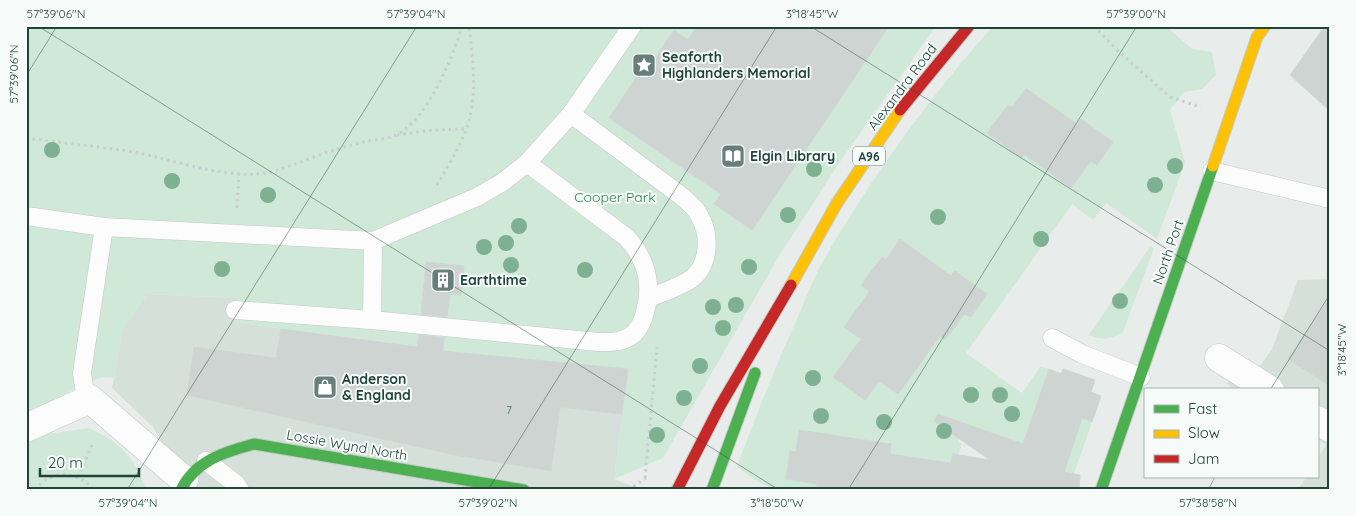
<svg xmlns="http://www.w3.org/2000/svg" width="1356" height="516" font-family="Quicksand,sans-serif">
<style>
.built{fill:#d5e0db}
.green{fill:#d0e8d7;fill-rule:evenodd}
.building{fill:#ced4d2;stroke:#d0d6d4}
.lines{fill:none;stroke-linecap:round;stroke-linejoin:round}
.lane-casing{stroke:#c4cac8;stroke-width:19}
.street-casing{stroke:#c4cac8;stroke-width:29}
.fast-casing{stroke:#c3cbc8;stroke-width:13}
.slow-casing{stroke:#c3cbc8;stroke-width:13}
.jam-casing{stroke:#c3cbc8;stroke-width:13}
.path{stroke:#c6cfcd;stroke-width:3;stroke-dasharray:2.5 4;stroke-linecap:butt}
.lane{stroke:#fcfcfc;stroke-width:18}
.street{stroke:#fcfcfc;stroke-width:28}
.fast{stroke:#4caf50;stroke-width:11}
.slow{stroke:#ffc107;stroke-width:11}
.jam{stroke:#c62828;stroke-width:11}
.tree{fill:#7db191}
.ticks{fill:none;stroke:#21443a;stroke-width:1;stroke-opacity:0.45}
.labels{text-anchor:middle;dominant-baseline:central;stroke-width:4;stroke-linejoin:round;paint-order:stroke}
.number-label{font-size:11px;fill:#4d6961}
.shield{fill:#f6fbf9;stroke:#617b73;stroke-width:1}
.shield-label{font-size:12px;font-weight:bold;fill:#21443a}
.poi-label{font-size:14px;font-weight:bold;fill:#21443a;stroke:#f6fbf9;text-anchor:start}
.street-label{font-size:14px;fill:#21443a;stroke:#f6fbf9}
.park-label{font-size:14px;fill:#268048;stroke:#f6fbf9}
.neatline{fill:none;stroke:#21443a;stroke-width:2}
.ticks-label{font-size:12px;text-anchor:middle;fill:#21443a}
</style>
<rect width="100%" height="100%" fill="#e8edeb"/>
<g class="built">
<polygon points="1330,279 1330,490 1298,490 1306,477 1317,477 1317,459 1326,445 1317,439 1317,390 1236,390 1227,384 1236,368 1257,370 1272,349 1298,280"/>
<polygon points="147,294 237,298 234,322 465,353 628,369 614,479 643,490 189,490 153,427 112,388 123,329"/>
</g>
<g class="green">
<path d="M26,26H936L841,160L779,256L663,458L614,479L628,369L465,353L233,322L236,298L147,294L123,329L114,378C88,372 52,406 26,415Z"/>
<path d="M993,26H1166L1192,49L1212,52L1216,75L1202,89L1184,92L1170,110L1185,162L1157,239L1106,203L1093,220L1072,204L966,353L1022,393L1040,367L1049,369L1037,445L1069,456L1082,418L1092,422L1069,488L964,424L958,442L962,444L957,460L953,464L890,454L791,451L786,478L817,484L816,490C795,490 772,491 753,479C748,475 743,470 737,467C755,417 775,368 797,319C805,301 812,281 822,263C870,179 928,99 993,26ZM1027,88L1077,124L1081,119L1113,142L1091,161L1071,188L1024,154L1021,157L1012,108ZM900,240L951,276L955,271L987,294L971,317L964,314L945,340L898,306L895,309L862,285L881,257L886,260ZM864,299L931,348L898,394L879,381L833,377L861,339L844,327Z"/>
<path d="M1150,247L1154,248L1123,332C1110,339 1103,341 1089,335Z"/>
<path d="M89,428C118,441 137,459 146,490H26V444L47,434Z"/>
</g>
<g class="building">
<polygon points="697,26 889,26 752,230 714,204 721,194 609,118 649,58 654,60 674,30 688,40"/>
<polygon points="1325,26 1330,26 1330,111 1290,75"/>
<polygon points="1026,88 1077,124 1081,119 1113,142 1097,165 1091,161 1071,188 1024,154 1021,158 987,133 1008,105 1012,108"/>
<polygon points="900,239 951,276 955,271 987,294 971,317 964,314 945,340 940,336 898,394 879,381 865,400 833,377 861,339 844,327 870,291 861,285 882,257 886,260"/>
<polygon points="426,262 464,266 461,295 450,294 447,317 421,314"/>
<polygon points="1330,297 1330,386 1288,359"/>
<polygon points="281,329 417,347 419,335 444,338 443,351 628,369 622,414 560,407 551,471 455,455 187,395 194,347 276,358"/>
<polygon points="1049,369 1061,374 1063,369 1095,380 1091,392 1101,396 1092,422 1082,418 1064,472 1080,475 1079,490 816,490 817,484 786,479 790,451 796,452 799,430 891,444 890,454 950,463 953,454 990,460 934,421 938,414 1023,444"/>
</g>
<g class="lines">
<g class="lane-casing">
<g id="lane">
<path d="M571,114L680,195C687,201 695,207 699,215C711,235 710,268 688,281C676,288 662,293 649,298"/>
<polyline points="1212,171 1330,199"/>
<polyline points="26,216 104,227 373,241 477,197 503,182 527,163 571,114 632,26"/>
<path d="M373,241L372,320L598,342C607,342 616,343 625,339C636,335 642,324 645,312C653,284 646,258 626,237L527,163"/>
<polyline points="235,310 372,320"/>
<polyline points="1052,338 1082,354 1141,377"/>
<polyline points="90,399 84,387 82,373 104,227"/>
<polyline points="206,461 236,484 240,490"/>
</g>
</g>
<g class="street-casing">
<g id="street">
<polyline points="1219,358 1270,390"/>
<polyline points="1317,420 1330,428"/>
<polyline points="26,428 90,399 184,480"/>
</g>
</g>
<g class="fast-casing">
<g id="fast">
<path d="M181,490C195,461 224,452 254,444L524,490"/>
<polyline points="712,490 755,373"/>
<polyline points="1101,490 1213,166"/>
</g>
</g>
<g class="slow-casing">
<g id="slow">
<polyline points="1213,166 1257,37 1265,26"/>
<polyline points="791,285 837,203 900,110"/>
</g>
</g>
<g class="jam-casing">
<g id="jam">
<polyline points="900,110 969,26"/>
<polyline points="677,490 720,406 791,285"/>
</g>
</g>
<g class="path">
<polyline points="1094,26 1119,52 1170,97 1201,107"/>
<polyline points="397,135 433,130 466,129"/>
<path d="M26,138C62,143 97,146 133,152C178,160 226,181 272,172C302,162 332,149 363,142C373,139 387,140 396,135C427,121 453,57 462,26"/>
<path d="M437,185C447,167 459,149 466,130C478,98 473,60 469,26"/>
<polyline points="237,208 239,173"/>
<polyline points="78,477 93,443"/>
<polyline points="645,478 657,347"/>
<path d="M35,490C50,469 78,471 94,490"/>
<polyline points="628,490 646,478"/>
</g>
<use href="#lane" class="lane"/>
<use href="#street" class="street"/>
<use href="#fast" class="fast"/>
<use href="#slow" class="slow"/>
<use href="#jam" class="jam"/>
</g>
<g class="tree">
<circle cx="52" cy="150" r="8"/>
<circle cx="1175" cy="166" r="8"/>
<circle cx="814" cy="169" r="8"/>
<circle cx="172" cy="181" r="8"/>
<circle cx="1155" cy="185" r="8"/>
<circle cx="268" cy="195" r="8"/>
<circle cx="788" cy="215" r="8"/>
<circle cx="938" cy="217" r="8"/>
<circle cx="519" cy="226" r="8"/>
<circle cx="1041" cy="239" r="8"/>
<circle cx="506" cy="243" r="8"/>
<circle cx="484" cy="247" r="8"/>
<circle cx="511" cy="265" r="8"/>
<circle cx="749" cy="267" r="8"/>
<circle cx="222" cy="269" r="8"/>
<circle cx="585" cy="270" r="8"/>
<circle cx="1120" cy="301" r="8"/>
<circle cx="736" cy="305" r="8"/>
<circle cx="713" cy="307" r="8"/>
<circle cx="723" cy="328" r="8"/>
<circle cx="700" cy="366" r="8"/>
<circle cx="813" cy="378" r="8"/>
<circle cx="971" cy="395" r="8"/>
<circle cx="1000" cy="395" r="8"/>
<circle cx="684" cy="398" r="8"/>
<circle cx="1012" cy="414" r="8"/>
<circle cx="821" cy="416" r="8"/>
<circle cx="884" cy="422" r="8"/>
<circle cx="944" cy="431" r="8"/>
<circle cx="657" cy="435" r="8"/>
</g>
<path class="ticks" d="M38,26L779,490M810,26L1330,351M26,76L57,26M1270,390L1330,294M127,490L417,26M488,490L777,26M848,490L1137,26M1208,490L1215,477"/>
<defs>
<g id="sight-square" transform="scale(1.25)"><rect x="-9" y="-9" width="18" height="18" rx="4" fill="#677f78" stroke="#f6fbf9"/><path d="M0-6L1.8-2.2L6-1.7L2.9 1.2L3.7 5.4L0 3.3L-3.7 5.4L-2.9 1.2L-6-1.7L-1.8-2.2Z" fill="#fff"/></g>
<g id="library-square" transform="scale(1.25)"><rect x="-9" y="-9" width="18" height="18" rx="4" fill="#677f78" stroke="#f6fbf9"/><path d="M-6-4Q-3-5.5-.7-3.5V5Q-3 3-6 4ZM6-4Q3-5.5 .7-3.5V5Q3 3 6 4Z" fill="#fff"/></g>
<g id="building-square" transform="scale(1.25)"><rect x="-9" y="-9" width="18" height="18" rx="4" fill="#677f78" stroke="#f6fbf9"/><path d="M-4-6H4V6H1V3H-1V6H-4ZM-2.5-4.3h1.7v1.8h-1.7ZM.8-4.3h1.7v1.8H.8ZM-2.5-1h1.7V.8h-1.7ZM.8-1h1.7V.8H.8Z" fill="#fff"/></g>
<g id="shop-square" transform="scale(1.25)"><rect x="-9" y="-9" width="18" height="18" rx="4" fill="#677f78" stroke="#f6fbf9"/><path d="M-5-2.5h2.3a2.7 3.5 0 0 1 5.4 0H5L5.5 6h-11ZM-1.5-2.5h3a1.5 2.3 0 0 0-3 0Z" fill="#fff"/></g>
</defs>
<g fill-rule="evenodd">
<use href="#sight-square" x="644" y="65"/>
<use href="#library-square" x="733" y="156"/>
<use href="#building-square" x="443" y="280"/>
<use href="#shop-square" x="325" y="387"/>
</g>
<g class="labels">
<g class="number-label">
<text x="509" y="410">7</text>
</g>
<rect class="shield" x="853" y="146.5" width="32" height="19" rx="4"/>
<g class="shield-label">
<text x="869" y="156">A96</text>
</g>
<g class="poi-label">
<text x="662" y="57">Seaforth<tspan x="662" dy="16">Highlanders Memorial</tspan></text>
<text x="750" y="156">Elgin Library</text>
<text x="460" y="280">Earthtime</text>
<text x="342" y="379">Anderson<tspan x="342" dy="16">&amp; England</tspan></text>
</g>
<g class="street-label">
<text transform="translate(902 87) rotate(-53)">Alexandra Road</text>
<text transform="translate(1168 252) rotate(-71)">North Port</text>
<text transform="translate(347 445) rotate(10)">Lossie Wynd North</text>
</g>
<g class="park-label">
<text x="615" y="197">Cooper Park</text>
</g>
</g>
<rect width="1356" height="516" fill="none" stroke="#f6fbf9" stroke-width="55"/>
<rect x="1144" y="388" width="175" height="90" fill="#f6fbf9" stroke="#a1b2ad"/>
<rect x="1154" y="405" width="25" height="8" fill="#4caf50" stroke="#a1b2ad"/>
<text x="1188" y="414" font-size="15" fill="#21443a">Fast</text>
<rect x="1154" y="430" width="25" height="8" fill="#ffc107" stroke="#a1b2ad"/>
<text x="1188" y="438" font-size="15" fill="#21443a">Slow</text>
<rect x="1154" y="455" width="25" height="8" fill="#c62828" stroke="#a1b2ad"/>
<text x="1188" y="464" font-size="15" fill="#21443a">Jam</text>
<path d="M40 468v8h99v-8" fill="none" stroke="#21443a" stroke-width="2.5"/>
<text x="48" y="468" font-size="15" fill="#21443a" stroke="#f6fbf9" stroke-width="4" paint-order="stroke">20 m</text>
<rect x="28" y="28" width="1300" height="460" class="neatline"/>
<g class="ticks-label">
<text x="56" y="18">57°39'06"N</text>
<text x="416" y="18">57°39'04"N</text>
<text x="812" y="18">3°18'45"W</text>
<text x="1136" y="18">57°39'00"N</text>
<text transform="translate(14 74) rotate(-90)" y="4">57°39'06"N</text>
<text transform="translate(1342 350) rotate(-90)" y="4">3°18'45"W</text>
<text x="128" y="507">57°39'04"N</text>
<text x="488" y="507">57°39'02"N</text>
<text x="777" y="507">3°18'50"W</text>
<text x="1208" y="507">57°38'58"N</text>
</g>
</svg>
